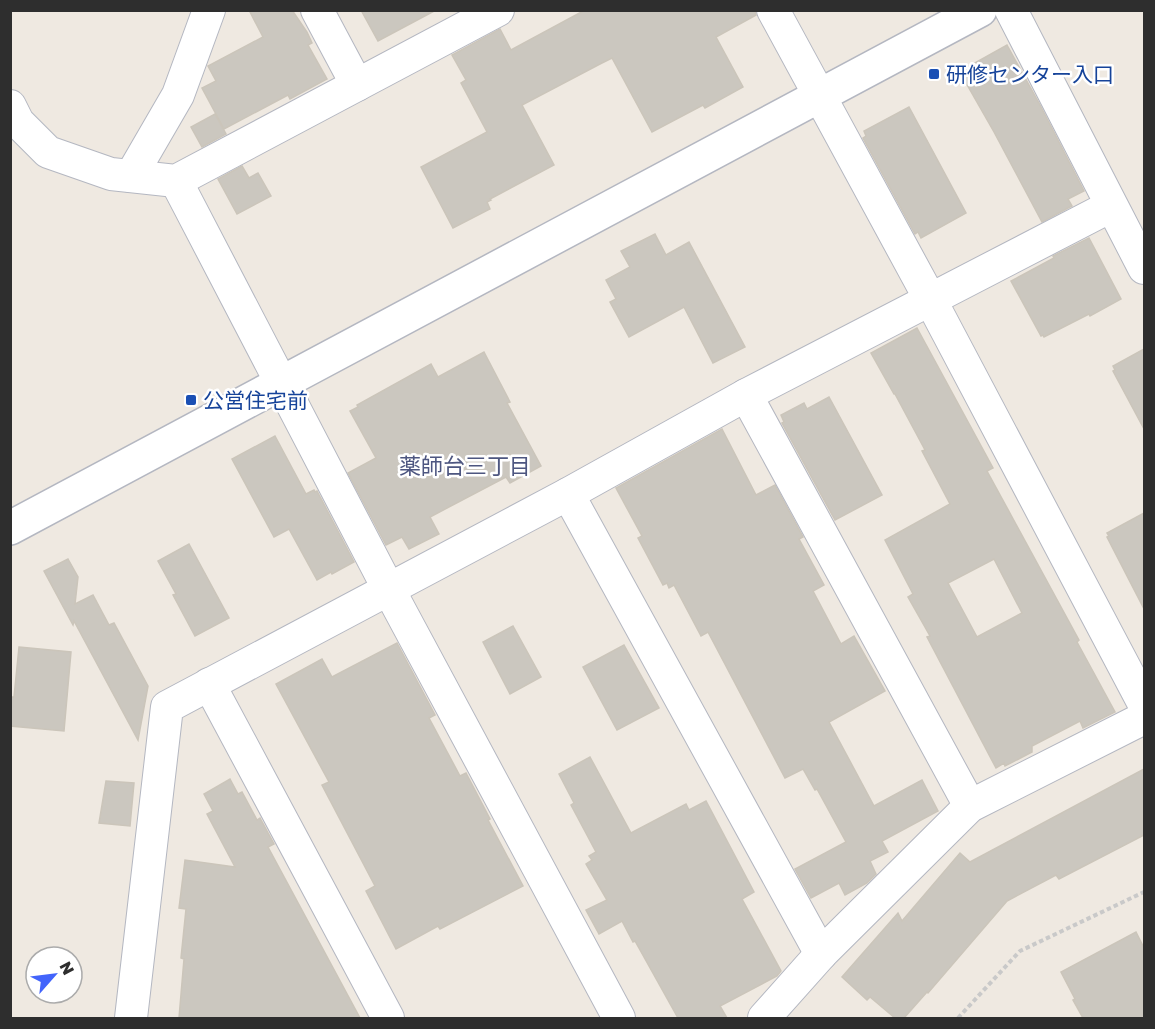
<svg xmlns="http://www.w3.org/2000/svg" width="1155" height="1029" font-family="'Golos Text','Noto Sans JP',sans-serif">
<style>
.building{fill:#cbc7bf;stroke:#cbc5ba;stroke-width:1.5;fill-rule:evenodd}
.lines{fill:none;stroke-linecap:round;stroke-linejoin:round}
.minor-casing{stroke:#b4b7c1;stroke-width:34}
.tertiary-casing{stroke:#b4b7c1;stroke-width:36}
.path{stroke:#c9c9c9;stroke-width:4;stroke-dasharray:4.5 3;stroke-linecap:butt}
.minor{stroke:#fff;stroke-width:32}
.tertiary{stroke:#fff;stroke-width:33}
.transit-dot{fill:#1a4fb4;stroke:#fff;stroke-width:2}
.labels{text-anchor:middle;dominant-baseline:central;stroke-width:5;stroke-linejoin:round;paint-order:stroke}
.transit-label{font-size:21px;fill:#164399;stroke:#fff;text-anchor:start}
.neighbourhood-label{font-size:22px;fill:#4d5680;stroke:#fff}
</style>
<rect width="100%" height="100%" fill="#efe9e1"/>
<g class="building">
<polygon points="249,10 292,10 307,32 312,43 308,45 327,79 290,99 288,95 224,129 202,88 216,81 208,66 263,37"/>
<polygon points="361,10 436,10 378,41"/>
<polygon points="585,10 755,10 756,15 716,37 743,87 705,108 703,105 652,132 612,58 600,64 522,105 554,165 490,199 491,200 487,202 490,209 453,228 421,167 487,132 461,83 466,80 452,55 500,29 511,50"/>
<polygon points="1007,45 1040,105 1084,191 1068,199 1072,206 1042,222 994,132 962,76 967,74 964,69"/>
<polygon points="909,107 966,213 921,238 918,232 915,234 863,138 866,136 864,131"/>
<polygon points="215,114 226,134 202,147 191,127"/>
<polygon points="242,166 249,178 258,173 271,196 237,214 218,179"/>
<polygon points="655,234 666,255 689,242 745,347 713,363 684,307 629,337 610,302 616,299 606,280 630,267 621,251"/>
<polygon points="1089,238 1121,299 1090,316 1089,314 1044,337 1043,335 1041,336 1011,281 1054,258 1053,256"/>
<path d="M917,328L993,468L987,471L1079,640L1077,642L1115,712L1083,728L1080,721L1032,746V752L1005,766L1004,763L996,768L927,637L930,636L908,597L913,594L885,540L950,504L922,451L925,450L895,394H894L871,353ZM994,559L1022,613L977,637L948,583Z"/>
<polygon points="1144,349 1144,429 1113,371 1115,370 1113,366"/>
<polygon points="484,352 510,402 507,403 541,466 510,483 506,477 430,517 439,534 409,549 402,537 386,545 348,473 376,458 350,411 358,407 357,405 431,364 438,377"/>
<polygon points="829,397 882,495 835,520 782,423 784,422 781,415 804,403 807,409"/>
<polygon points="722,429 756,495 775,485 803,537 799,539 824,585 813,591 841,644 854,636 885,691 829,722 874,806 922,780 938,811 882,841 888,852 870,861 876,874 867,883 845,895 839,883 811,898 795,869 846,842 817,789 815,790 803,769 785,778 708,632 701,636 674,585 669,588 667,583 663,585 638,538 642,536 616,488"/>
<polygon points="275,436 306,494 314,490 315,492 317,491 354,562 332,574 331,572 317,580 289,529 274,537 232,459"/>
<polygon points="1144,513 1144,609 1107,537 1109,536 1107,533"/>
<polygon points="189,544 229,618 195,636 173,595 176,594 158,561"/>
<polygon points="68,559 78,577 75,604 93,595 109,625 114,623 148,686 138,740 74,621 73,625 44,571"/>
<polygon points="513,626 541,677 510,694 483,642"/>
<polygon points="397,643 435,715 429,718 460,776 466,773 490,819 488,820 523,886 440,929 438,926 396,949 366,891 375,886 322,785 329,782 276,684 322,659 332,677"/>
<polygon points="624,645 659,708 617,730 583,667"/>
<polygon points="19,647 71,652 64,731 10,726 10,697 14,697"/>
<polygon points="590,757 631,833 686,804 689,810 706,801 754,892 742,899 781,971 777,976 720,1006 727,1018 678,1018 635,941 633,942 622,921 599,934 586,910 607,900 586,864 592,860 589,856 596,852 571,805 574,803 559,774"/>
<polygon points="1144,769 1144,835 1059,879 1056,875 1007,901 928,993 927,992 904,1018 895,1018 870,997 867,1000 842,977 898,913 902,921 960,853 970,862"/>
<polygon points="230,779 238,794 242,792 257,820 260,818 274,844 268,847 360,1018 179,1018 184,959 181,958 186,909 179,908 185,860 235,867 207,814 213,811 204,794"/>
<polygon points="106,781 134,783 130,826 99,823"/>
<polygon points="1136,932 1144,948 1144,1018 1083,1018 1073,1000 1075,999 1061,972"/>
</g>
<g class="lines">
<g class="minor-casing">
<g id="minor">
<polyline points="317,10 357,85"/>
<polyline points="773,10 930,299 1144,704"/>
<polyline points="1011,10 1144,268"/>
<polyline points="10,106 18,122 48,152 111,174 176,181 498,10"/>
<polyline points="131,176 178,95 209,10"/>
<polyline points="176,181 388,588 619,1018"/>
<polyline points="746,395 970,806"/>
<polyline points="568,494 821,954"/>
<polyline points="209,684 388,1018"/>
<polyline points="131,1018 167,707 568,494 746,395 1111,206"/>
<polyline points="764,1018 821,954 970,806 1144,718"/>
</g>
</g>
<g class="tertiary-casing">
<polyline id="tertiary" points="10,528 980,10"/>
</g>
<polyline class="path" points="958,1018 1020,951 1144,892"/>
<use href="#minor" class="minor"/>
<use href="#tertiary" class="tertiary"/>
</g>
<g class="transit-dot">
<rect x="928" y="68" width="12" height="12" rx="3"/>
<rect x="185" y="394" width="12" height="12" rx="3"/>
</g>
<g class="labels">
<g class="transit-label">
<text x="946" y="74">研修センター入口</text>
<text x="203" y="400">公営住宅前</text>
</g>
<g class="neighbourhood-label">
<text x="465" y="465">薬師台三丁目</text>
</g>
</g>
<rect width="1155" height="1029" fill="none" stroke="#2e2e2e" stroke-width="24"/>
<g transform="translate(54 975) rotate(62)"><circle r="28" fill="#ffffff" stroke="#ababab" stroke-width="1.5"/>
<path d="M0-4.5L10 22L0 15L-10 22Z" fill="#4264fb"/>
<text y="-9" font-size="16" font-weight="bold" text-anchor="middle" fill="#2e2e2e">N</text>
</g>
</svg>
